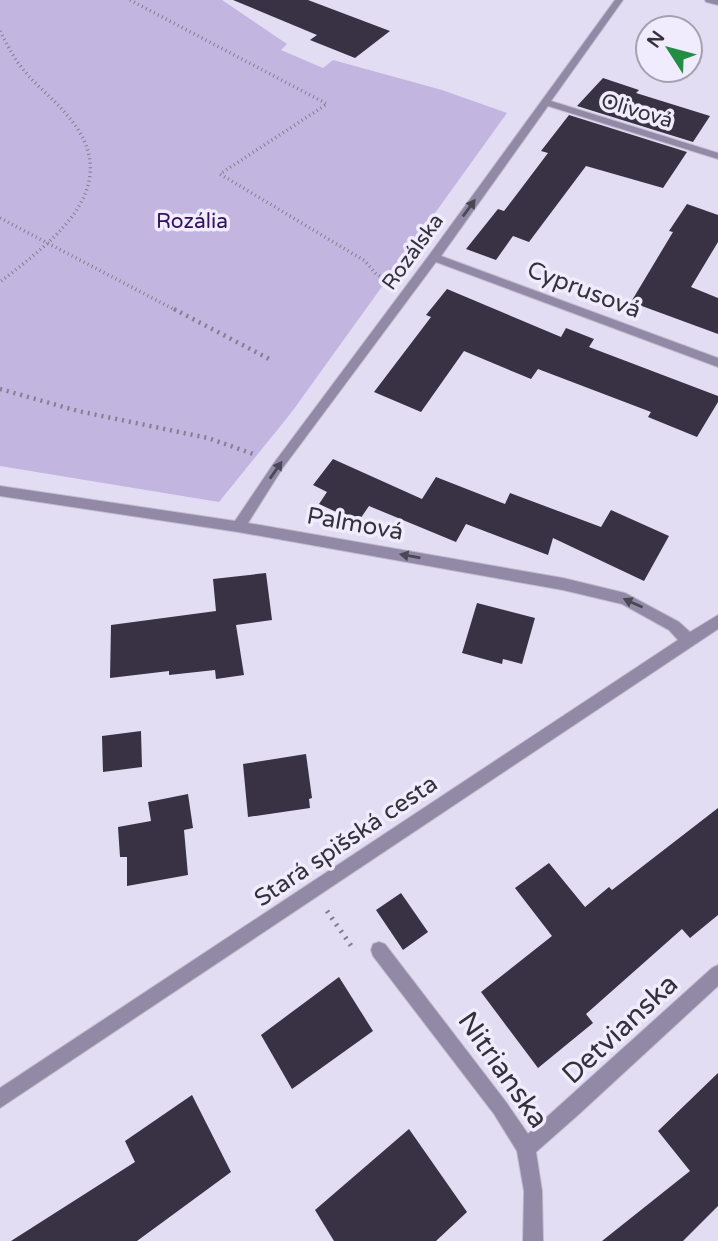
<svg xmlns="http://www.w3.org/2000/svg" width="718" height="1241" font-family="'Varela Round',sans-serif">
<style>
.green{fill:#c2b5e0}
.building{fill:#383244}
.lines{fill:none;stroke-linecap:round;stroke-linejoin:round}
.minor-casing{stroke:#c0bbce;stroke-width:2}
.path-far2{stroke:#837f8e;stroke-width:3.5;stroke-dasharray:1 3.5;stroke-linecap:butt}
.path-far1{stroke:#837f8e;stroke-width:4.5;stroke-dasharray:2 5;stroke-linecap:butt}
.path{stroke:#837f8e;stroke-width:5;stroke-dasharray:2 6;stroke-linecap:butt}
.minor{fill:#9189a5;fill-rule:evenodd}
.oneway{fill:#4b4755}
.labels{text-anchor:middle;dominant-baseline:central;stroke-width:7;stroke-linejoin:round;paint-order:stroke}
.far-street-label{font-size:21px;fill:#34313a;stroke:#f0ebfd}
.far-park-label{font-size:21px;fill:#34115c;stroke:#f0ebfd}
.street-label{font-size:24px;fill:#34313a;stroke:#f0ebfd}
.near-street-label{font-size:28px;fill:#34313a;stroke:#f0ebfd}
</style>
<rect width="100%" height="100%" fill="#e3ddf3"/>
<polygon class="green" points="0,0 222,0 287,44 281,50 323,68 333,60 442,90 507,113 291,413 219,502 0,466"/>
<g class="building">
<polygon points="233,0 308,0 390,31 355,58 310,40 317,35"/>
<polygon points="603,78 639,90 636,93 710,116 693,142 577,106"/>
<polygon points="569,115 687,152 663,188 586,166 529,242 513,236 496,260 466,249 498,209 504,211 517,194 548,153 541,151"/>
<polygon points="687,204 718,215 718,242 691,287 718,298 718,334 631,302 673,232 669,231"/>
<polygon points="447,289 561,337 566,328 594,339 589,347 718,396 718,402 697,437 648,417 651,412 538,369 531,379 464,351 421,412 374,392 431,317 426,315"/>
<polygon points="333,459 422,499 436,477 505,504 510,493 601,527 611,510 669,536 644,581 553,538 548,555 466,524 456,542 369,506 358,522 319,504 327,492 313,485"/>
<polygon points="266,573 272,620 236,625 244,675 216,679 215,670 169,675 169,671 110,678 111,625 216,611 213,579"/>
<polygon points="477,603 535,618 522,664 503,659 502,664 462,653"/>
<polygon points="141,731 142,767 103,772 102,736"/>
<polygon points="306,754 312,798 309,799 310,808 248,817 243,764"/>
<polygon points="188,794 193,828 184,830 188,875 127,886 127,857 120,857 118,827 151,821 148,802"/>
<polygon points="718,808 718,915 690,938 682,929 586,1014 593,1023 538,1068 481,992 552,936 515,888 549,863 585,907 609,887 612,890"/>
<polygon points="401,893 428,932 403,950 376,910"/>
<polygon points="339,977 373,1031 292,1089 261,1035"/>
<polygon points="718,1073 718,1206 683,1241 602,1241 690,1171 658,1131"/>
<polygon points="192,1095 231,1172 137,1241 11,1241 135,1162 125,1141"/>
<polygon points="409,1129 467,1212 436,1241 334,1241 315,1210"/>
</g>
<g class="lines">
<g class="minor-casing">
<g id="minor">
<polygon points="615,0 623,0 551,101 718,153 718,159 548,106 441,256 718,358 718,367 436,262 282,469 248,523 563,578 625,593 679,622 690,632 718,615 718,629 0,1108 0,1088 678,640 669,630 622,604 563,590 238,532 0,496 0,486 235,521 274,463 430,254"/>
<polygon points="705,0 718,0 718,5 706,2"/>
<polygon points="379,942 385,944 506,1102 528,1134 712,968 718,965 718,986 578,1115 536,1152 542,1191 543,1241 523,1241 524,1191 517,1151 494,1114 373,956 371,950 373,944"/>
</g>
</g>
<g class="path-far2">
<polyline points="130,0 327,104 220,174 365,261 376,274 389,281"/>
<path d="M0,31C7,44 13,57 22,68C35,85 53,98 67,115C129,186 54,240 0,282"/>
<polyline points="0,218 177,311"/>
</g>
<g class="path-far1">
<polyline points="174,309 273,361"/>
<polyline points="0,389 78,411 208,438 256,455"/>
</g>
<polyline class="path" points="327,911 352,947"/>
<use href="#minor" class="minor"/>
</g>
<defs><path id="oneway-solid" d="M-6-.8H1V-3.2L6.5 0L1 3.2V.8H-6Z" transform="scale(1.75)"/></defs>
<g class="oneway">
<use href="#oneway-solid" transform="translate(469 208) rotate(-54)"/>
<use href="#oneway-solid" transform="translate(276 470) rotate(-55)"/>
<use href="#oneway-solid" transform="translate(410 556) rotate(-170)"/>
<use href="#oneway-solid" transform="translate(633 603) rotate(-156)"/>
</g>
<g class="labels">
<g class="far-street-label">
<text transform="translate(637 111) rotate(17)">Olivová</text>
<text transform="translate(413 252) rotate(-54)">Rozálska</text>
</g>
<g class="far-park-label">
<text x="192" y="221">Rozália</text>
</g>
<g class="street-label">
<text transform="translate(584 290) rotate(21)">Cyprusová</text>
<text transform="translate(355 524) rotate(10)">Palmová</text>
<text transform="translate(346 841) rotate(-34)">Stará spišská cesta</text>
</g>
<g class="near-street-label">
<text transform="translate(620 1029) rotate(-43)">Detvianska</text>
<text transform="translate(503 1070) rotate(55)">Nitrianska</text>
</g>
</g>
<g transform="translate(669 49) rotate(306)"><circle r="33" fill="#f0ebfd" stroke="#a5a1af" stroke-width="2"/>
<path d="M0-5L12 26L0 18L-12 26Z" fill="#248d44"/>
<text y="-10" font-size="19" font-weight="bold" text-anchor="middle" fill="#34313a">N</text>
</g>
</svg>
